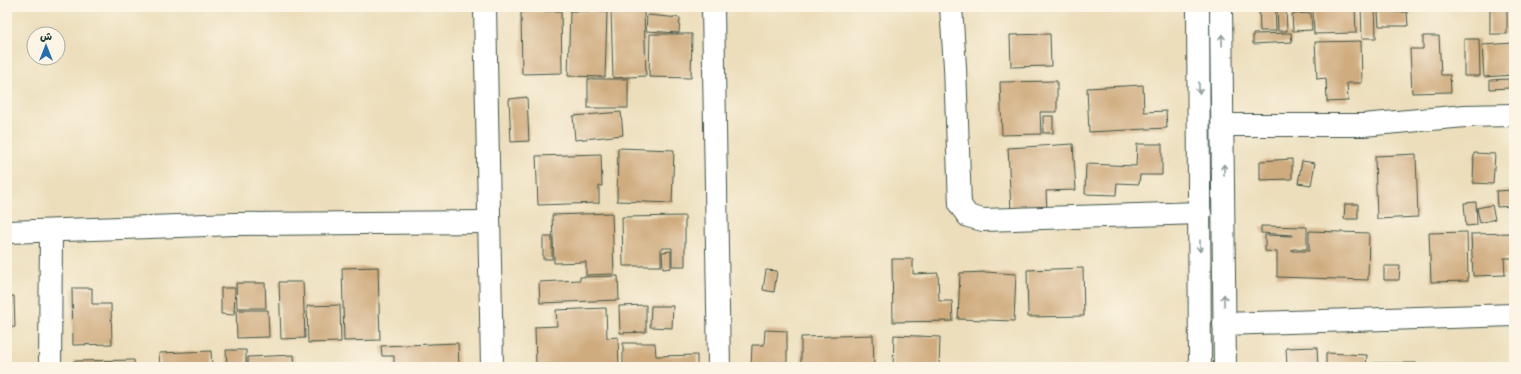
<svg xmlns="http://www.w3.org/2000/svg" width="1521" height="374" font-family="Sriracha,'Playpen Sans Arabic',sans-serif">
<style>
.building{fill:#cfab7e}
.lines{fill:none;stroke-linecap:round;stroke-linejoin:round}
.minor-casing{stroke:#3e5548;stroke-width:24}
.tertiary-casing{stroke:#3e5548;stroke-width:24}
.minor{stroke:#fff;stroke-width:22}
.tertiary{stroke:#fff;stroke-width:22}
.oneway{stroke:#8f9e9a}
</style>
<rect width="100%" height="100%" fill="#fcf5e5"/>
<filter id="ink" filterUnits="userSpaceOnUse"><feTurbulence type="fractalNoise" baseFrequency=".025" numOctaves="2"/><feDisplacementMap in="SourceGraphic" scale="8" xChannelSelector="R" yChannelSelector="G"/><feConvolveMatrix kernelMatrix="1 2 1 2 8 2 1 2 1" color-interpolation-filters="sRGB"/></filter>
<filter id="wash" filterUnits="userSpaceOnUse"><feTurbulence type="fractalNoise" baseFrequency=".012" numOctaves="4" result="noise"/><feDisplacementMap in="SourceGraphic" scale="16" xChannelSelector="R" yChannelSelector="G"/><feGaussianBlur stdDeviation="0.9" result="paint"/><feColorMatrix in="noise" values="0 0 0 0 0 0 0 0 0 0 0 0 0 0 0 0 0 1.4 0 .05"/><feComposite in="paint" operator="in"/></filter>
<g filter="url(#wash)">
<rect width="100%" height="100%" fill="#ecdebb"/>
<g id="blocks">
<g class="building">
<polygon points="1259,7 1275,7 1276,31 1260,31"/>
<polygon points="1277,7 1286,7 1287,31 1278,31"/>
<polygon points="1313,7 1355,7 1356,33 1314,34"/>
<polygon points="1361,7 1375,7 1376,38 1362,38"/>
<rect x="1490" y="7" width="17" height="27"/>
<polygon points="1512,7 1514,7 1514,34 1511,34"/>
<polygon points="644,9 646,76 613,78 611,10"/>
<polygon points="561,11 562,73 522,74 521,12"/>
<polygon points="570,11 607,12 605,77 568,76"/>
<polygon points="1378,12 1407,12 1408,26 1379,26"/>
<polygon points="1311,13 1312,30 1293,31 1292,14"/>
<polygon points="647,15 680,18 679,33 646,31"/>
<polygon points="1291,33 1292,42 1253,44 1253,34"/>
<polygon points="650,34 692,34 691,78 649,77"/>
<polygon points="1050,34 1051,66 1011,67 1010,35"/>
<polygon points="1423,36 1439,36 1441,75 1450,75 1451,92 1412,93 1410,49 1423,49"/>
<polygon points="1464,39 1479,39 1480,76 1464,76"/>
<polygon points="1361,41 1362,83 1347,83 1348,101 1327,102 1326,78 1317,79 1315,42"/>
<polygon points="1514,43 1514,75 1484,77 1482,45"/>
<rect x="588" y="79" width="40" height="29"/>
<polygon points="1509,79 1509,88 1490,89 1490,80"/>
<polygon points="1057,81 1057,112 1040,112 1041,134 1002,135 1000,82"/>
<polygon points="1143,85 1144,112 1166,111 1167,128 1089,132 1087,88"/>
<polygon points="527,97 529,141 511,142 509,99"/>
<polygon points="621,112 623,135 575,140 573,116"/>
<rect x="1043" y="116" width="10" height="17"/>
<polygon points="1073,144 1076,190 1046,191 1047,209 1011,211 1008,148"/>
<polygon points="1137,144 1162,144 1162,175 1140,175 1139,184 1117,183 1116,195 1085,194 1086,164 1136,166"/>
<polygon points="618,148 674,150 672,203 617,201"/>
<polygon points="1474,153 1495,154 1493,184 1473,183"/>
<polygon points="601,154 602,186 599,186 599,203 538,205 536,156"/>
<polygon points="1416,154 1418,217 1377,219 1375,156"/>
<polygon points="1292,159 1292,179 1260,180 1260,161"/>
<polygon points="1302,161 1315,163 1311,185 1298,183"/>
<polygon points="1514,190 1514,206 1497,207 1496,191"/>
<polygon points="1476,202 1477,225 1466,226 1464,203"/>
<polygon points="1345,204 1358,204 1358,219 1344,219"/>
<polygon points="1492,205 1495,219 1480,223 1477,208"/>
<polygon points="612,213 614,274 586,275 586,262 554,263 552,215"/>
<polygon points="685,216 685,266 672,266 672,248 661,248 661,266 623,266 622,217"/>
<polygon points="1261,226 1307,227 1307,249 1292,249 1292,251 1309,251 1309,231 1369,233 1368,280 1277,277 1277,252 1265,251 1265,235 1292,236 1292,235 1261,233"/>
<polygon points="1467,232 1468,281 1431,282 1429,233"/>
<polygon points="1514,233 1514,258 1504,258 1505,275 1473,276 1471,234"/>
<rect x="543" y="237" width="9" height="22"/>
<polygon points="671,251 671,268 663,269 662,252"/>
<polygon points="892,259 913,259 913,274 938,273 939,301 952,301 953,321 893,322"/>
<polygon points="1384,266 1400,266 1399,280 1384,280"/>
<polygon points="378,267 380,340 344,341 342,268"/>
<polygon points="1083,268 1084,316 1028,317 1027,270"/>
<polygon points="766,270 777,271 774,292 763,290"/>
<polygon points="986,272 1016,274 1014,321 958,319 960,273"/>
<polygon points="618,276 619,300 540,303 539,282 580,280 580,277"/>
<polygon points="279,282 303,282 305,338 281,339"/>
<polygon points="236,283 265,283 266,308 237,308"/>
<polygon points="72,288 92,288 92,304 111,304 112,344 73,345"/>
<polygon points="221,288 235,288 234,315 221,314"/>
<polygon points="14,296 15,327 7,328 7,297"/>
<polygon points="340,305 341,342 308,343 307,306"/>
<polygon points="646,305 646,332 620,333 619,306"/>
<polygon points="651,306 673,306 672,328 650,327"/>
<polygon points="606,308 607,338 618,337 619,367 536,367 535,327 557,326 556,310"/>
<polygon points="236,310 268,310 269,337 237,338"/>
<polygon points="765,330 787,331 787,367 751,367 752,345 764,345"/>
<polygon points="873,335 874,367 801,367 801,337"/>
<polygon points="894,335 940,337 939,367 893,367"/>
<polygon points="458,343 459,367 394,367 394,356 382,356 381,346"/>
<polygon points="623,343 655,343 656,356 697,355 697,367 623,367"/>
<polygon points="1317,347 1318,367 1287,367 1286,348"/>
<polygon points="226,350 246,350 246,367 227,367"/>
<polygon points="211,351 212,367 160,367 159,353"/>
<polygon points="1326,353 1367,355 1366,367 1326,367"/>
<polygon points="294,355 295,367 248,367 248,357"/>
<polygon points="134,360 135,367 75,367 74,361"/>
<rect x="1373" y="363" width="43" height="4"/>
</g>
</g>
</g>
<g filter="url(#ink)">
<use href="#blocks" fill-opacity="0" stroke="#3e5548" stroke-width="1"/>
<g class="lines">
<g class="minor-casing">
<g id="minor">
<polyline points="485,7 492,367"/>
<polyline points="713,7 719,367"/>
<polyline points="951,7 955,67 960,205 968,216 983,220 1200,213"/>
<polyline points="1223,125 1363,125 1465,116 1514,115"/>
<polyline points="7,232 235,224 488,222"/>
<polyline points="1224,324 1514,315"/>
<polyline points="50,367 51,232"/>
</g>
</g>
<g class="tertiary-casing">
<g id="tertiary">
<polyline points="1198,7 1200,367"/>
<polyline points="1221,7 1225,367"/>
</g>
</g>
<use href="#minor" class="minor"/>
<use href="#tertiary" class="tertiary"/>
</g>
<defs><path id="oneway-shaft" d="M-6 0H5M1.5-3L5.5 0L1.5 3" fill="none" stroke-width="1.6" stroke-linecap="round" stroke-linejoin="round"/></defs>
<g class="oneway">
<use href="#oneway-shaft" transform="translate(1222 40) rotate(-91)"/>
<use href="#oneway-shaft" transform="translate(1199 88) rotate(90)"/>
<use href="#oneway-shaft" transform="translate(1224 170) rotate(-91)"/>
<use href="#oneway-shaft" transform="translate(1200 246) rotate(90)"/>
<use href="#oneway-shaft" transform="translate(1224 300) rotate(-90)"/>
</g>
</g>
<rect width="1521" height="374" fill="none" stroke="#fcf5e5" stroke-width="24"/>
<g transform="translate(46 46)"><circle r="19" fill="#fcf5e5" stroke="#a4ab9e"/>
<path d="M0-3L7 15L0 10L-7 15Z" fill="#1f6fb2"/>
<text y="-6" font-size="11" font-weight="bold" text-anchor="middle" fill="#1f3d34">ش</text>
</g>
</svg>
